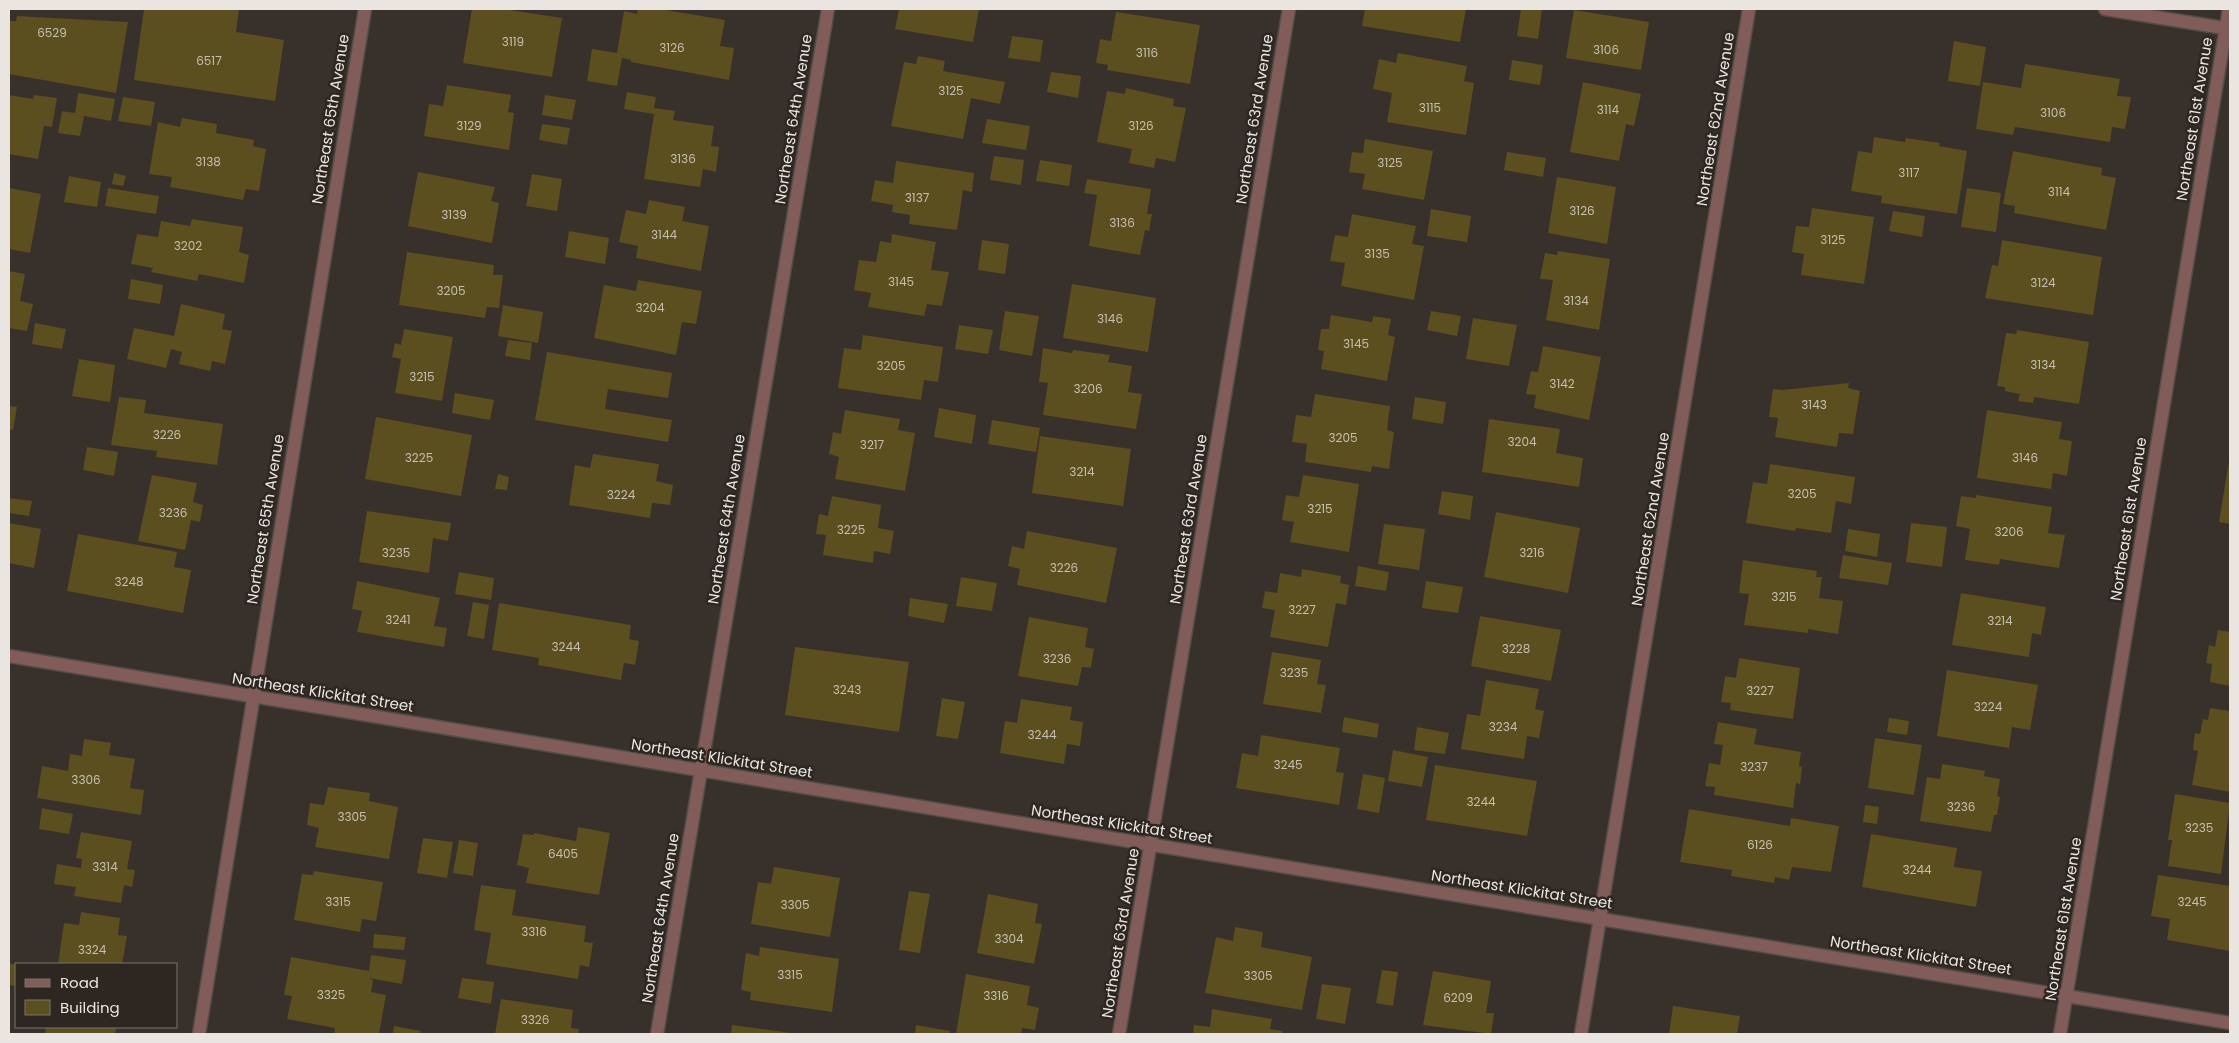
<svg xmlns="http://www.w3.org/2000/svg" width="2239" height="1043" font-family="Poppins,sans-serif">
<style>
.building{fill:#5b4e1f}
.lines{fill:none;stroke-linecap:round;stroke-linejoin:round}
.minor-casing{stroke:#544d47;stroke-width:15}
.minor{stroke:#825c58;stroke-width:12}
.labels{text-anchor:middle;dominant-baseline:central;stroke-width:5;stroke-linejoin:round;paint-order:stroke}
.number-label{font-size:12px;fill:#c6bfb0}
.street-label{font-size:15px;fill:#eae5e1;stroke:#2e2621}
</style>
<rect width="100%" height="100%" fill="#38302a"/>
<g class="building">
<polygon points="144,9 239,9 236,32 284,40 275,101 134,80"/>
<polygon points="472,9 503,9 562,18 552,77 463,63"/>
<polygon points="638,9 660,9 725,20 720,46 734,48 729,80 631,62 631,60 622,58 617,86 587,81 592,49 617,53 624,11 637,14"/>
<polygon points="899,9 979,9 973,42 895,29"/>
<polygon points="1365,9 1466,9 1460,42 1362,26"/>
<polygon points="1521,9 1542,9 1538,39 1517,36"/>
<polygon points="1574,10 1649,22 1641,70 1566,58"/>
<polygon points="1116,12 1200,25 1190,84 1107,70 1108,65 1096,63 1100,39 1111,41"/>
<polygon points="17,16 128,22 116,93 9,74 9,21 16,21"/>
<polygon points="1012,36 1043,40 1040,62 1008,58"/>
<polygon points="1954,41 1986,47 1980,86 1948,81"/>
<polygon points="1398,53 1467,66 1464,81 1474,83 1466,135 1387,122 1392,93 1373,89 1379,59 1396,63"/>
<polygon points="918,56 945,61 943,71 1005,82 1000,104 971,98 963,139 891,126 904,62 916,64"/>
<polygon points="1512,60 1543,65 1540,85 1509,80"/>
<polygon points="2025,64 2120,79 2117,96 2131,97 2125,129 2112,127 2110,142 2015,127 2013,135 1976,129 1983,82 2021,88"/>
<polygon points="1051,72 1081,76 1078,98 1047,92"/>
<polygon points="1583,82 1641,94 1634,126 1626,124 1619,161 1570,152"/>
<polygon points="447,85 511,95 508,112 514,113 509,150 424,136 429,104 443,106"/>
<polygon points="1126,88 1174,99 1173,106 1186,108 1175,162 1156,158 1154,168 1129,163 1132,149 1097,142 1107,91 1125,94"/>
<polygon points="627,92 656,97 654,108 675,111 673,120 714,126 711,146 719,147 716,172 703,169 700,187 644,179 654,114 624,109"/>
<polygon points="78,93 115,99 111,121 84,116 80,136 58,133 62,111 75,113"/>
<polygon points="9,95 33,99 34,95 57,98 52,127 44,126 38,159 9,154"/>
<polygon points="545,95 576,100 572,120 542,115"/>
<polygon points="123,97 155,102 151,126 118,121"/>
<polygon points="182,118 217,124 216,133 254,140 253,146 266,149 259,191 246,189 243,200 170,187 172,177 149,174 158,122 180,127"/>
<polygon points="987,119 1030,126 1026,150 982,143"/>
<polygon points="542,124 570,128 567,145 539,140"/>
<polygon points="1874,137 1905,142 1906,138 1940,143 1939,146 1967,151 1957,214 1881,203 1882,196 1851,191 1858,151 1872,153"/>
<polygon points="1365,139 1433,151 1424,200 1362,189 1365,174 1349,172 1352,152 1363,153"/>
<polygon points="2013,151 2102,168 2101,175 2116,178 2106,230 2014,213 2015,206 2003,204"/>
<polygon points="1507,152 1546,158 1543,177 1504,170"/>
<polygon points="994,156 1024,160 1021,185 990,180"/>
<polygon points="1040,160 1072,165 1069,186 1036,181"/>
<polygon points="896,161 974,173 972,192 963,190 957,230 909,224 910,215 892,212 893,205 871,201 875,180 893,183"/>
<polygon points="418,172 495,187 491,201 499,203 492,243 408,226"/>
<polygon points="114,173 126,176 123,186 112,184"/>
<polygon points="532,174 562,179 557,211 526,206"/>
<polygon points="69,176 101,182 97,207 64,202"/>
<polygon points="1557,177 1616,187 1607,244 1548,233"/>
<polygon points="1087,179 1151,189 1147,214 1152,214 1149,231 1145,230 1140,255 1089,246 1097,195 1084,193"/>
<polygon points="9,188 41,194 30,253 9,249"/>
<polygon points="108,188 159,196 156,214 105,206"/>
<polygon points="1967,188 2001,193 1996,232 1961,227"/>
<polygon points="649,200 685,207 682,221 709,226 701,271 636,258 638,246 619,242 626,210 646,214"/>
<polygon points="1812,208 1874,217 1864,284 1801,275 1804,254 1792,252 1796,226 1809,227"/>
<polygon points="1431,209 1471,216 1467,242 1427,236"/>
<polygon points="1893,211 1925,216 1922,237 1889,231"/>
<polygon points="1352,214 1416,226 1412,244 1424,246 1414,300 1341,286 1345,263 1330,261 1335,235 1348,237"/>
<polygon points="192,219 243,227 239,252 249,255 244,283 199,274 197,281 151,272 153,268 131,264 137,234 158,237 161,221 190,226"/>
<polygon points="569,231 609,238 605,264 565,257"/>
<polygon points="892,234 936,242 931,270 949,272 942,306 927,304 924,316 868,307 871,293 854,290 859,260 876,262 880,241 891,243"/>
<polygon points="982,240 1009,244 1005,274 978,270"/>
<polygon points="2002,240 2102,257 2093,315 1985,298 1992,265 1998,266"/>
<polygon points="1558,251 1610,259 1599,330 1546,320 1553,280 1540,279 1545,253 1557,255"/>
<polygon points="407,252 494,265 493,275 503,275 499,308 487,307 485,318 399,305"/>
<polygon points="9,271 25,274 20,301 33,304 27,331 9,328"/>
<polygon points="131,279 163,285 160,304 128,299"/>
<polygon points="638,280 702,291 696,324 682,322 676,355 594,338 604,285 636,291"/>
<polygon points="1072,284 1156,298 1148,352 1063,338"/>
<polygon points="181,304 225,314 222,329 232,331 225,364 212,361 210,371 179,364 182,352 171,349 166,368 127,359 134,328 174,336"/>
<polygon points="503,305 543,312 538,343 498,336"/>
<polygon points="1005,311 1039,316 1032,356 999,350"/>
<polygon points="1431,311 1461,316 1457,336 1427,330"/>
<polygon points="1331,315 1372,322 1373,316 1391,319 1388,335 1395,337 1387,381 1321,369 1324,351 1318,350 1321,329 1329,329"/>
<polygon points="1473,318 1517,325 1509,366 1466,359"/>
<polygon points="35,323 66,329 62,349 32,344"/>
<polygon points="959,325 993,330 988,354 955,349"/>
<polygon points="404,329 453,337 442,401 395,393 401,359 392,357 395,343 401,345"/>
<polygon points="2017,330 2089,342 2079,404 2034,397 2033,403 2018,401 2020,394 2005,391 2005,387 1997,386 2006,333 2016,334"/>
<polygon points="863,335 943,347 938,382 924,380 921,400 838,388 844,348 861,350"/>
<polygon points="508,340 532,343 530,360 505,356"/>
<polygon points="1543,346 1601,357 1589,420 1534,408 1536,395 1526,394 1531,371 1538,372"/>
<polygon points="1043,348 1072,353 1073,350 1110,355 1108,362 1132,366 1128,392 1142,394 1136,429 1043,415 1048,383 1039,382"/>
<polygon points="547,352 672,373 668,398 608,389 605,409 672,420 668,442 535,420"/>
<polygon points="79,359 115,365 110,402 72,396"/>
<polygon points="1849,383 1848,388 1860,391 1853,434 1839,433 1837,447 1775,437 1778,418 1769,417 1773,389 1782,390"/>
<polygon points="455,393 494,400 490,420 452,413"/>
<polygon points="1315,394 1390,406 1387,430 1394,432 1389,469 1372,466 1371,472 1305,462 1307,444 1292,442 1296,415 1311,417"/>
<polygon points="119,397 146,400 144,413 223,424 217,465 156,457 157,451 111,445"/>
<polygon points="1415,397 1446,402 1443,424 1412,419"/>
<polygon points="9,406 17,407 13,430 9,429"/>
<polygon points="939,408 976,415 972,444 934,437"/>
<polygon points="845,410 900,419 898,430 915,433 905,491 835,479 839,457 829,454 833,432 841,434"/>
<polygon points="1987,410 2062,422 2059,439 2072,441 2067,476 2053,473 2051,489 1977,478"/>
<polygon points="376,417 472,435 461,496 365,479"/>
<polygon points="1489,419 1560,429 1556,453 1583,458 1579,487 1482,472"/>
<polygon points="992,420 1040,428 1036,452 988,444"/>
<polygon points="1040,436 1131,449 1123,506 1032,493"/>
<polygon points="87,447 118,452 114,476 83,470"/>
<polygon points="593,454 659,464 656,481 673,485 670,505 652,503 650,518 569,505 575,465 590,468"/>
<polygon points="2229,461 2230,461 2230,524 2219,522"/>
<polygon points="1770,464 1855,477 1851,504 1836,501 1831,533 1796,528 1795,531 1746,523 1753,482 1767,484"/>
<polygon points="498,474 509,477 507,490 495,489"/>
<polygon points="152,475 197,483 193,502 203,505 200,522 191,520 185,550 138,541"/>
<polygon points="1303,475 1359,484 1349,552 1290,542 1294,522 1282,520 1286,495 1299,497"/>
<polygon points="1442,491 1473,496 1470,520 1438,514"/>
<polygon points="1976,495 2052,507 2048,533 2065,535 2059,568 2000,559 1999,565 1965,560 1970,529 1956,526 1961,496 1976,498"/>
<polygon points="832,496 881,505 878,528 894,531 890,554 874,551 873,563 823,555 826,535 816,534 819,514 828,516"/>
<polygon points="9,498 32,501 29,516 9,513"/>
<polygon points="367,511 451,523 448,541 433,538 429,573 359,562"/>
<polygon points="1496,512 1580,528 1568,593 1484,577"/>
<polygon points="9,523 41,529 34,568 9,563"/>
<polygon points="1911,523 1947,527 1942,567 1906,562"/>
<polygon points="1384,524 1425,529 1419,570 1378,564"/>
<polygon points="1848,529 1880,534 1877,557 1845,551"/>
<polygon points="1027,531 1117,548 1106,603 1017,585 1020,569 1008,566 1012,546 1024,549"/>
<polygon points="78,534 177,552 174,567 191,570 183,613 67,591"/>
<polygon points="1843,555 1892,563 1888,585 1839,578"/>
<polygon points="1743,560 1817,571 1816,577 1822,577 1819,598 1843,601 1838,634 1808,629 1808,633 1744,625 1749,594 1739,593"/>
<polygon points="1358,566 1389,572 1386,591 1355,586"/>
<polygon points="1302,569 1341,576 1340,583 1349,585 1346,605 1336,603 1328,647 1270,637 1275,610 1262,608 1265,591 1277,593 1280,573 1301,577"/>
<polygon points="459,572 494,578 491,600 455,594"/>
<polygon points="961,577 997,583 992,611 956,606"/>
<polygon points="357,581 440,598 434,626 447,628 444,647 357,632 362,611 352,609"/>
<polygon points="1426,581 1463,587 1458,613 1422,608"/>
<polygon points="1961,593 2046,607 2041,635 2032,633 2029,657 1952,645"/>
<polygon points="910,598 948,604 944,623 908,616"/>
<polygon points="473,602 489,605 484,639 467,636"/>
<polygon points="499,603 631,625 629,639 639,641 635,665 624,663 621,680 538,665 539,658 492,650"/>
<polygon points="1480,616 1561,630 1551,681 1471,666"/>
<polygon points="1029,617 1088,628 1085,647 1094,649 1091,668 1082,667 1078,686 1018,676"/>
<polygon points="2218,630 2230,632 2230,686 2210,682 2212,664 2206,663 2209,645 2215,647"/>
<polygon points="795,647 909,662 899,732 785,715"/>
<polygon points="1272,652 1321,660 1317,684 1326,685 1321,713 1263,704"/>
<polygon points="1739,658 1800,668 1793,719 1730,710 1731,703 1721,702 1725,676 1736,678"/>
<polygon points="1947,670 2038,685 2030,730 2012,727 2009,748 1937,736"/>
<polygon points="1486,680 1539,689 1535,709 1544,711 1539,738 1527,736 1524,759 1461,749 1467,714 1480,716"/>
<polygon points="942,698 965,702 958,739 936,736"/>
<polygon points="1021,699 1072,707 1070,720 1083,722 1080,746 1067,744 1064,764 1000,753 1005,721 1017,723"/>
<polygon points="2210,708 2230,711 2230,792 2192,785 2198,751 2193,750 2195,733 2200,734 2203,719 2208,720"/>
<polygon points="1344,717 1379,724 1377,738 1342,732"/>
<polygon points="1889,718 1909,721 1907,735 1887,732"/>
<polygon points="1718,722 1757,729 1754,744 1801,752 1799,766 1802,767 1800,784 1796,783 1793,808 1714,795 1715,787 1705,786 1709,763 1720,765 1723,745 1714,744"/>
<polygon points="1417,727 1449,733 1445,754 1414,750"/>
<polygon points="1261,735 1340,748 1336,772 1344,773 1339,805 1236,788 1242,753 1258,756"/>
<polygon points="1875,738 1922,745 1914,795 1868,788"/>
<polygon points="84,739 111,743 109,755 135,759 130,788 144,790 141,815 37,798 42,766 68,771 70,754 82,756"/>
<polygon points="1393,750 1428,757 1422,787 1388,781"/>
<polygon points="1942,764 1985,771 1984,776 2000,779 1997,796 2000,797 1997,815 1994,815 1991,832 1920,821 1927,777 1940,779"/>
<polygon points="1435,765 1537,781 1527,836 1426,820"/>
<polygon points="1363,774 1385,778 1379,813 1357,809"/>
<polygon points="328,787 370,793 369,801 398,807 389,859 315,847 319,828 307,825 310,803 324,805"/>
<polygon points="2175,794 2230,803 2221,874 2168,866 2172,840 2168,840"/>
<polygon points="1865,805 1879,807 1877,824 1863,822"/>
<polygon points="42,808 73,814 69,834 39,829"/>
<polygon points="1689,809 1790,826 1791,818 1839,826 1831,872 1792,867 1789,880 1775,877 1774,883 1731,876 1732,870 1680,862"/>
<polygon points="578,827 610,833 599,895 526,883 529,868 517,865 523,834 534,835 534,833 576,841"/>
<polygon points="81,832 132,841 127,869 135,870 132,887 124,885 121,903 74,896 76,887 54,884 57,864 81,868 82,859 76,858"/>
<polygon points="1871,834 1957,848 1954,867 1982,871 1976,907 1862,887"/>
<polygon points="423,838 453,842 447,878 417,873"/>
<polygon points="459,840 478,843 473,876 453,873"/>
<polygon points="774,867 840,878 830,937 751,924 758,882 771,884"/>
<polygon points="314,871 383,882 376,921 362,919 360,932 294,920 302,874 313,875"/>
<polygon points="2158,875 2230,886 2230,951 2167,940 2170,919 2151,916"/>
<polygon points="481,885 516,890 512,915 586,926 584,942 593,943 589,967 580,965 578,979 486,964 491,933 474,930"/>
<polygon points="909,891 930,894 920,953 899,950"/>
<polygon points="988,894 1038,904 1035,923 1042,924 1034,964 977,953"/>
<polygon points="81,912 120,918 118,935 127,936 122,964 58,964 64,923 79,925"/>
<polygon points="1235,927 1263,932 1261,947 1312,957 1302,1010 1205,993 1216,937 1233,941"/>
<polygon points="374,934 406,937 404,950 373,948"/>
<polygon points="760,947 839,959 832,1012 750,1000 751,992 741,990 746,953 759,956"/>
<polygon points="371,955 406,960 402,984 369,978 373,980 371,992 386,995 379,1034 334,1034 335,1028 287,1019 292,996 284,995 291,957 369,971"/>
<polygon points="9,963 16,965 16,986 9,985"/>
<polygon points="1382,970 1398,972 1393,1006 1376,1003"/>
<polygon points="1433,971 1491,981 1486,1013 1494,1013 1491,1034 1423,1025"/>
<polygon points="966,974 1030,986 1027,1005 1039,1008 1035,1030 1022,1028 1021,1034 956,1034"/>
<polygon points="462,978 494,982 491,1004 458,998"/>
<polygon points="1322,984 1351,988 1345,1024 1316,1019"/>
<polygon points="501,999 573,1010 571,1028 579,1029 578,1034 495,1034"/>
<polygon points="1673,1006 1740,1016 1737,1034 1669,1034"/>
<polygon points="1212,1009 1272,1019 1270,1029 1282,1031 1282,1034 1193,1034 1194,1025 1210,1027"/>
<polygon points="732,1025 791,1033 791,1034 731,1034"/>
<polygon points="916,1025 950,1031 950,1034 915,1034"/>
<polygon points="394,1026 421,1031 420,1034 393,1034"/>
<polygon points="46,1027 116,1027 115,1034 45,1034"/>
</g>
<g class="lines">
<g class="minor-casing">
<g id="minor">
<polyline points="2105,9 2230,29"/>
<polyline points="9,656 2230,1023"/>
<polyline points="199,1034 365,9"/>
<polyline points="657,1034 828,9"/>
<polyline points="1119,1034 1289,9"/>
<polyline points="1581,1034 1749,9"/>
<polyline points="2060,1034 2229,9"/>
</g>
</g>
<use href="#minor" class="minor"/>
</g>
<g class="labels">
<g class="number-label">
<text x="52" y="32">6529</text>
<text x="513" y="41">3119</text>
<text x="672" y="47">3126</text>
<text x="1606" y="49">3106</text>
<text x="1147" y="52">3116</text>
<text x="209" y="60">6517</text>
<text x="951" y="90">3125</text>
<text x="1430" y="107">3115</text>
<text x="1608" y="109">3114</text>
<text x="2053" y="112">3106</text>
<text x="469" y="125">3129</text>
<text x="1141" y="125">3126</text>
<text x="683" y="158">3136</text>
<text x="208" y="161">3138</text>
<text x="1390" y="162">3125</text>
<text x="1909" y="172">3117</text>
<text x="2059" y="191">3114</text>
<text x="917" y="197">3137</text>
<text x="1582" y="210">3126</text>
<text x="454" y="214">3139</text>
<text x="1122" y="222">3136</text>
<text x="664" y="234">3144</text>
<text x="1833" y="239">3125</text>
<text x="188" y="245">3202</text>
<text x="1377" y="253">3135</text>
<text x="901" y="281">3145</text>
<text x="2043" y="282">3124</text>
<text x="451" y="290">3205</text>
<text x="1576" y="300">3134</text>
<text x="650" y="307">3204</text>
<text x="1110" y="318">3146</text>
<text x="1356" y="343">3145</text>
<text x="2043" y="364">3134</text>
<text x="891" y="365">3205</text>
<text x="422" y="376">3215</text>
<text x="1562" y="383">3142</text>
<text x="1088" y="388">3206</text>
<text x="1814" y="404">3143</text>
<text x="167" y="434">3226</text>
<text x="1343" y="437">3205</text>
<text x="1522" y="441">3204</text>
<text x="872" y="444">3217</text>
<text x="419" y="457">3225</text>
<text x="2025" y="457">3146</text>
<text x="1082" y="471">3214</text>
<text x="1802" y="493">3205</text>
<text x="621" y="494">3224</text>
<text x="1320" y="508">3215</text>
<text x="173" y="512">3236</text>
<text x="851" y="529">3225</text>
<text x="2009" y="531">3206</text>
<text x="396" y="552">3235</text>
<text x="1532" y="552">3216</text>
<text x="1064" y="567">3226</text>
<text x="129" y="581">3248</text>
<text x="1784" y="596">3215</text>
<text x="1302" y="609">3227</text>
<text x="398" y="619">3241</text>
<text x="2000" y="620">3214</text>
<text x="566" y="646">3244</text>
<text x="1516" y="648">3228</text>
<text x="1057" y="658">3236</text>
<text x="1294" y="672">3235</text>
<text x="847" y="689">3243</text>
<text x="1760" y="690">3227</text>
<text x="1988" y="706">3224</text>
<text x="1503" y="726">3234</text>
<text x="1042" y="734">3244</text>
<text x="1288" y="764">3245</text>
<text x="1754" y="766">3237</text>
<text x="86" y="779">3306</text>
<text x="1481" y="801">3244</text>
<text x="1961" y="806">3236</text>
<text x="352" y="816">3305</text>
<text x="2199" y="827">3235</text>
<text x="1760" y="844">6126</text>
<text x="563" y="853">6405</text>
<text x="105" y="866">3314</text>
<text x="1917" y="869">3244</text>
<text x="338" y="901">3315</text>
<text x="2192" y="901">3245</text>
<text x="795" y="904">3305</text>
<text x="534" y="931">3316</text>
<text x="1009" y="938">3304</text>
<text x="92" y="949">3324</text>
<text x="790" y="974">3315</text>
<text x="1258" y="975">3305</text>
<text x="331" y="994">3325</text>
<text x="996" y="995">3316</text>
<text x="1458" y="997">6209</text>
<text x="535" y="1019">3326</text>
</g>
<g class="street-label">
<text transform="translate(330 119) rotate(-81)">Northeast 65th Avenue</text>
<text transform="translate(793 119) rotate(-81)">Northeast 64th Avenue</text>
<text transform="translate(1254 119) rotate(-81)">Northeast 63rd Avenue</text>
<text transform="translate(1715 119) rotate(-81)">Northeast 62nd Avenue</text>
<text transform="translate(2194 119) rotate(-81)">Northeast 61st Avenue</text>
<text transform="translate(265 519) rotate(-81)">Northeast 65th Avenue</text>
<text transform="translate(726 519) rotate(-81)">Northeast 64th Avenue</text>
<text transform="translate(1188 519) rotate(-81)">Northeast 63rd Avenue</text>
<text transform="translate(1650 519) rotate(-81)">Northeast 62nd Avenue</text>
<text transform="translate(2128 519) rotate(-81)">Northeast 61st Avenue</text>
<text transform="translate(323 692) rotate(9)">Northeast Klickitat Street</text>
<text transform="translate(722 758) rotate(9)">Northeast Klickitat Street</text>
<text transform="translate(1122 824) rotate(9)">Northeast Klickitat Street</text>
<text transform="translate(1522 889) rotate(9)">Northeast Klickitat Street</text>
<text transform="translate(660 918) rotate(-81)">Northeast 64th Avenue</text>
<text transform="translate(2063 919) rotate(-81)">Northeast 61st Avenue</text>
<text transform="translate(1120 933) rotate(-81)">Northeast 63rd Avenue</text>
<text transform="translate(1921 955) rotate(9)">Northeast Klickitat Street</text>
</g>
</g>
<rect width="2239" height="1043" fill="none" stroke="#eae5e1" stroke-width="20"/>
<rect x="15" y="963" width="162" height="65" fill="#2e2621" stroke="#79726e"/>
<rect x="25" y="979" width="25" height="8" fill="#825c58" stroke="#79726e"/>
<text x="60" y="988" font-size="15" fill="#eae5e1">Road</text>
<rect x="25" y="1000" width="25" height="15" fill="#5b4e1f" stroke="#79726e"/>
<text x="60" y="1013" font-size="15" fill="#eae5e1">Building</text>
</svg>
